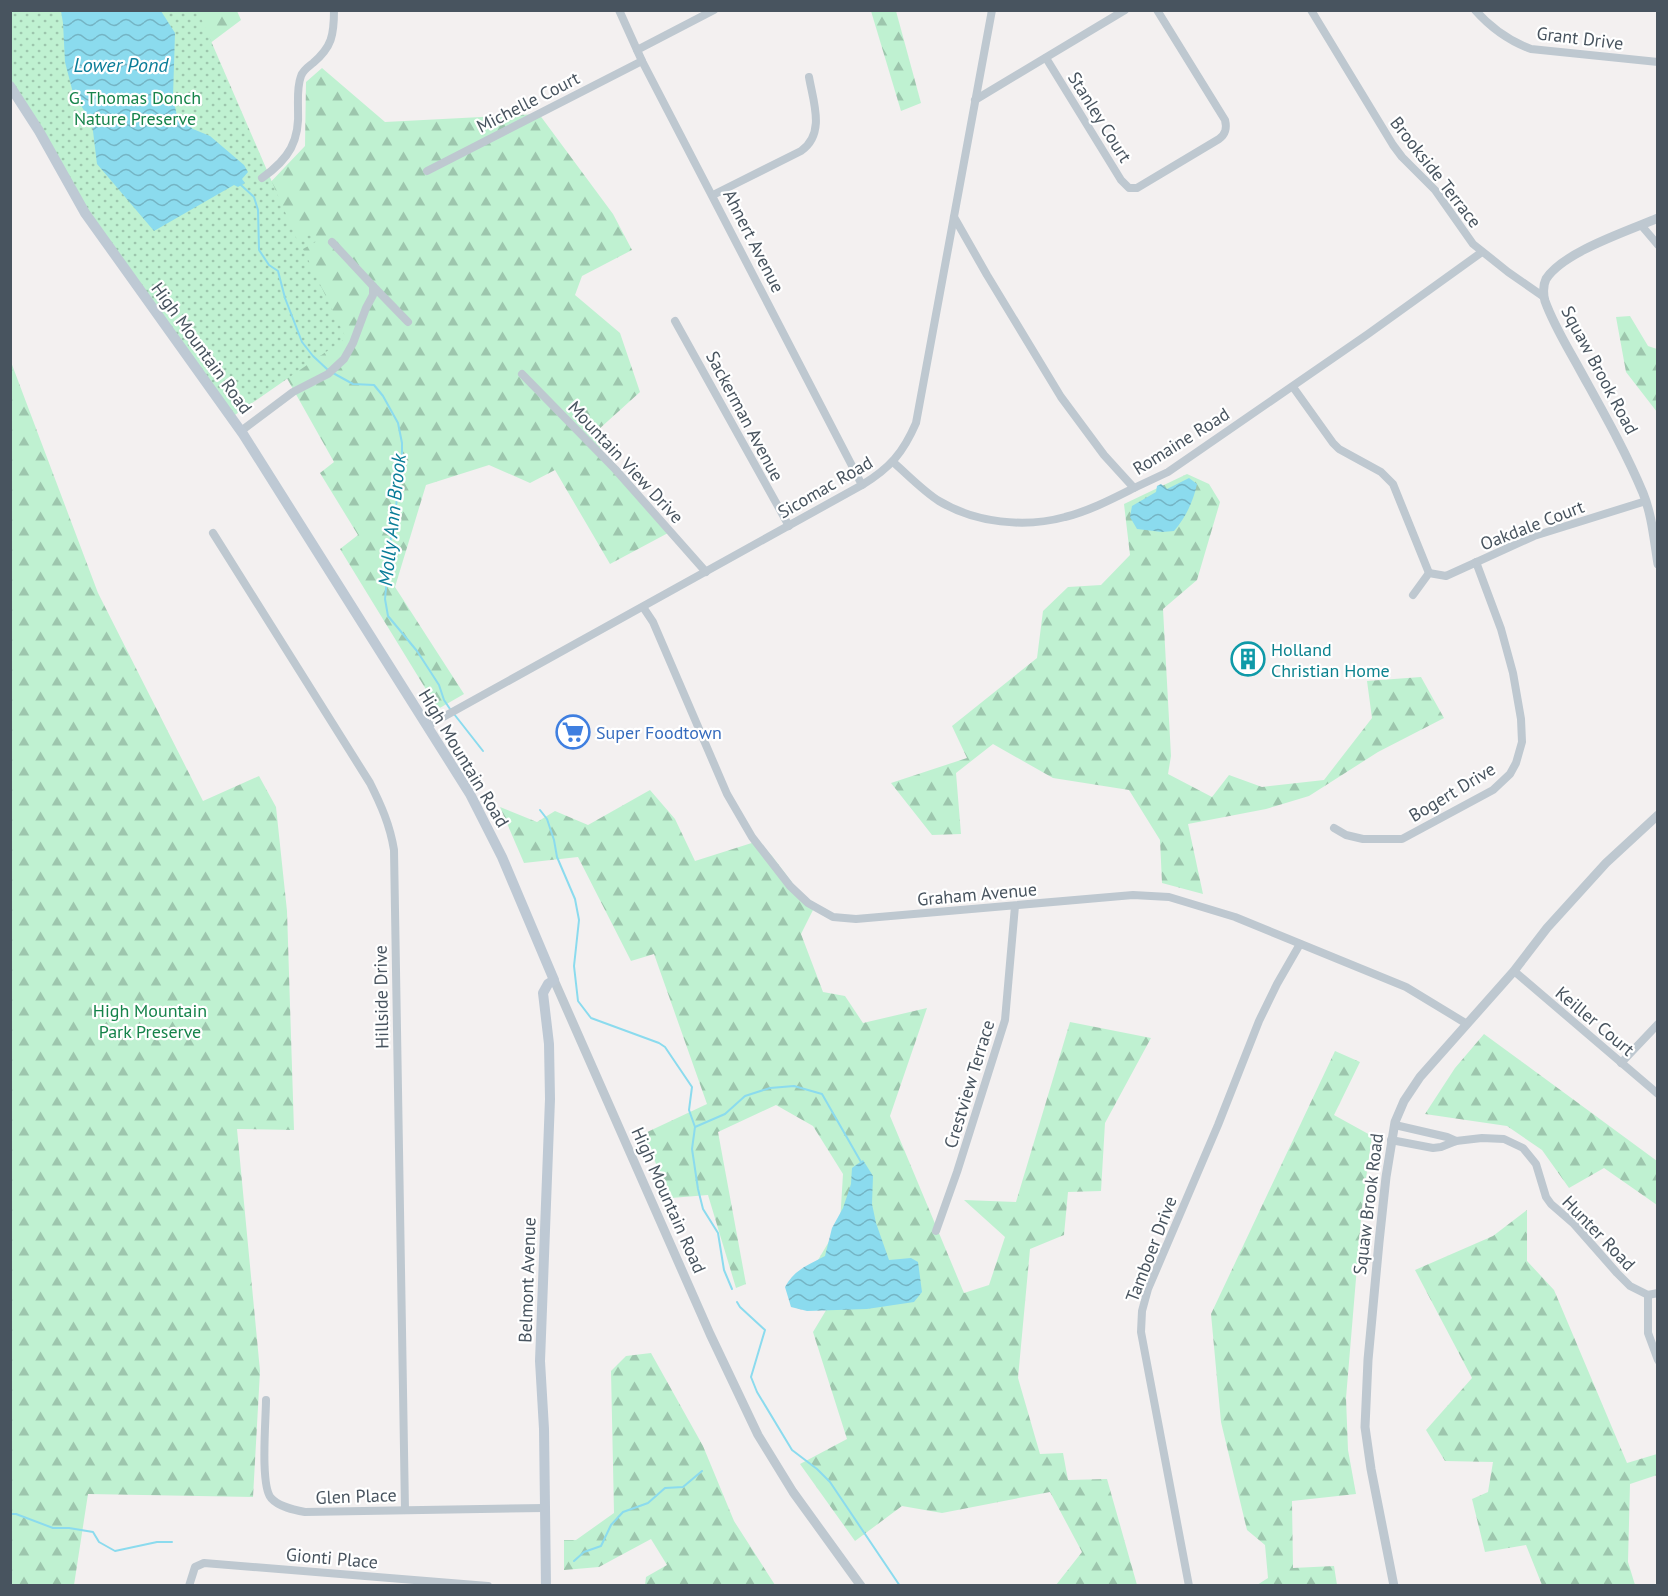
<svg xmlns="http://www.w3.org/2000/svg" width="1668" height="1596" font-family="'PT Sans',sans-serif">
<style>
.forest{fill:url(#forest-firs)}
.park{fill:url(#park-dots)}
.water{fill:url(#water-waves)}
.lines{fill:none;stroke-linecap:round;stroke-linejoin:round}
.stream{stroke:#8bdbee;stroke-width:2}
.minor{stroke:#bec8d0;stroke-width:8}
.tertiary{stroke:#bec8d0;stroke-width:9}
.secondary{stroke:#bec9d4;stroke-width:10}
.labels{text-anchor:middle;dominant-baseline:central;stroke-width:4.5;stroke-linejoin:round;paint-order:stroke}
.street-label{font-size:18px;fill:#48545f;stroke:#fff}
.park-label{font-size:18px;fill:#15834a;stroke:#fff}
.culture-label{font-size:18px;fill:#0d838f;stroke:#fff;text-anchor:start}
.shop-label{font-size:18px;fill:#366cbe;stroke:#fff;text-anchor:start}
.water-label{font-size:20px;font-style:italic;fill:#0a7d98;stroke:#fff}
</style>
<defs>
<pattern id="forest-firs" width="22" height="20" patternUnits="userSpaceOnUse" patternTransform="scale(1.5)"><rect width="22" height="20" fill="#bff1d1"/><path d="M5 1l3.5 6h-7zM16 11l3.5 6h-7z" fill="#9dc6ad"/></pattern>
<pattern id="park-dots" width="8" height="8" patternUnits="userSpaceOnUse" patternTransform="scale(1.5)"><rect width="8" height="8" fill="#bff1d1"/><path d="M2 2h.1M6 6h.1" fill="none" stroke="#9dc6ad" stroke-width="1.8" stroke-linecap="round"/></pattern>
<pattern id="water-waves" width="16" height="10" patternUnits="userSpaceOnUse" patternTransform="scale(1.5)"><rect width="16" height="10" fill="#8bdbee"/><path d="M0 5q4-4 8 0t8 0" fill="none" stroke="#74b4c4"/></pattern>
</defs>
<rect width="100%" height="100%" fill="#f3f0f0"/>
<g class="forest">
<polygon points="161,11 237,11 241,20 197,53 265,188 305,146 306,82 322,68 385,122 539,114 613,214 632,250 582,276 575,295 620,333 640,392 598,430 601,455 668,533 610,564 555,470 530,483 489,465 426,485 395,587 464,694 438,709 340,549 358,535 320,473 334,462 270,348"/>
<polygon points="871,11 896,11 921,103 901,111"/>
<polygon points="1630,316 1648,346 1657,349 1657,412 1626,372 1616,317"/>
<polygon points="11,362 98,593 203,801 259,776 276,807 287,911 294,1130 237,1129 260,1371 253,1497 88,1494 74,1585 11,1585"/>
<polygon points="1187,474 1209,484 1220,502 1197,580 1163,609 1171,756 1168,774 1212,797 1229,775 1262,787 1324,780 1372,718 1367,681 1421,677 1444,718 1378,752 1309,796 1266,809 1188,824 1203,894 1162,883 1160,840 1129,790 1053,778 993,744 956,773 961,834 932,835 891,783 967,758 952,726 1037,658 1043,611 1068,587 1101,585 1130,555 1124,504"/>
<polygon points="650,790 675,819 695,861 758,841 772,856 813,910 801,934 823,992 845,996 863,1023 927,1008 890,1116 964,1293 989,1285 1005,1237 964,1200 1016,1202 1070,1022 1151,1038 1105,1123 1101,1191 1068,1192 1064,1235 1030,1249 1018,1378 1040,1454 1063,1453 1068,1480 1107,1479 1137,1585 1056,1585 1082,1552 1050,1492 942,1513 902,1506 855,1541 800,1464 847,1439 813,1332 828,1307 802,1287 840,1223 843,1174 813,1126 776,1105 718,1132 746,1284 736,1288 708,1195 671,1198 643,1134 707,1104 654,954 631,961 578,857 524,863 500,807 537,822 555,811 588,825"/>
<polygon points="1484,1034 1657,1161 1657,1205 1604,1168 1569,1188 1542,1150 1507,1126 1425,1114 1455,1068"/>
<polygon points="1335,1051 1360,1062 1334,1115 1372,1136 1362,1207 1346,1398 1348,1450 1356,1494 1292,1501 1293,1568 1334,1566 1337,1585 1257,1585 1268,1578 1265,1545 1247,1530 1221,1422 1211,1314"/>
<polygon points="1527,1210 1527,1261 1554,1290 1627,1463 1657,1454 1657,1475 1630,1484 1628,1562 1635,1585 1542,1585 1526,1545 1485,1552 1472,1499 1488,1492 1493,1462 1445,1461 1426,1430 1472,1378 1415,1270 1493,1236"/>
<polygon points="651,1353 703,1446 734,1521 775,1585 645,1585 646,1577 667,1565 651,1539 599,1567 564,1570 564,1540 576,1540 614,1513 611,1371 626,1356"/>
</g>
<polygon class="park" points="10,11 198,11 298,242 312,233 319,240 303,249 346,338 232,417 119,263 11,86"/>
<g class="water">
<polygon points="61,11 161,11 175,33 173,97 177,116 193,129 210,136 244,165 248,172 242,179 245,183 238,187 234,185 154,231 97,164 92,123 73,93 65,62 63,23"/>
<path d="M1189,478L1197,484C1193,502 1186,517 1174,531L1162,532L1137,529L1130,517L1132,506L1156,492L1157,486L1161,484L1167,489Z"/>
<path d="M863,1160L873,1176L872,1204L876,1223L889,1260L911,1258L918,1262L922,1292L914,1302L867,1309L807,1311L791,1307L785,1287C794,1270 808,1265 825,1256L832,1228L843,1208L851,1184L852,1168Z"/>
</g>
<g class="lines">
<g class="stream">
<polyline points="241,185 254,197 258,210 259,250 269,265 278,271 285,298 302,342 313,356 328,370"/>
<polyline points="333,373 353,384 374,385 383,396 398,423 402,443 402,469 391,536 385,599 388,616 417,651 439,685 444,700 450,709"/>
<polyline points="454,714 483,751"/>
<polyline points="540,810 547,819 554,840 557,857 575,899 579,920 574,966 578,1001 591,1018 659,1043 665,1047 692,1087 689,1110 695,1127 692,1149 698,1189 703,1209 718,1233 724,1270 732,1289"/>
<polyline points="695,1127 725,1114 745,1096 770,1088 794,1086 822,1094 861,1162"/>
<polyline points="737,1302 740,1307 765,1330 751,1377 757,1392 792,1450 817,1469 830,1482 900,1586"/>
<polyline points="10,1514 16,1514 53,1528 69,1528 93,1532 99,1542 115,1551 157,1542 172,1542"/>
<polyline points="574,1561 584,1552 601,1546 611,1525 623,1512 648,1503 665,1488 683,1487 702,1471"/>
</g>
<g class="minor">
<polyline points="619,10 642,61 862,485"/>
<polyline points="1311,10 1393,145 1402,157 1435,190 1473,244 1508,272 1544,297"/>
<path d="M1475,10C1491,28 1509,41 1531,49L1658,62"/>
<polyline points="637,50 714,10"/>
<path d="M1046,58L1121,180L1129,188H1137L1219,139C1226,134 1227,128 1225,120L1157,10"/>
<polyline points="975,100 1125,10"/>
<polyline points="427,171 642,61"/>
<path d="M262,178C289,159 300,141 298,108C298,98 297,87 301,76C303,70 308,67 313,63C332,47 334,35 334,10"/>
<path d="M713,195L801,151C826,134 813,101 809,77"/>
<polyline points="954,217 987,275 1061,397 1104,455 1134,488 1168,472 1368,334 1482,252"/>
<polyline points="1641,225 1658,245"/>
<polyline points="373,286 408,322"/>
<polyline points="675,321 789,526"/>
<polyline points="522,374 615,469 706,572"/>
<polyline points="1293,387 1333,443 1339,449 1381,472 1393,484 1429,573"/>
<polyline points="241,431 293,392 328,374 344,359 353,343 366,308 373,295 373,286 332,242"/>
<path d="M893,462C908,475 923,491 939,501C975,523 1025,528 1065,517C1089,511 1112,499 1134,488"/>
<path d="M213,533L370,783C381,805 390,825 394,850L405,1510"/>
<polyline points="1413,595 1429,573 1446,576 1534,536 1646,501"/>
<polyline points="643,607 653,622 727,794 752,837 790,886 808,903 833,917 856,919 1133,895 1169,897 1235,917 1406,987 1467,1024"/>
<path d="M427,726L862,485C890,468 903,453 916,423L992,10"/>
<polyline points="1334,828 1346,835 1363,839 1402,839 1493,790 1510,774 1516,763 1522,742 1521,719 1513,673 1501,629 1476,562"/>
<polyline points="1514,971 1658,1094"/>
<polyline points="1621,1063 1658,1024"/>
<polyline points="1395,1125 1447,1137 1456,1141"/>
<polyline points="1391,1140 1433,1148 1441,1147 1456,1141 1482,1138 1504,1139 1523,1148 1536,1164 1546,1197 1551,1204 1574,1224 1617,1273 1630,1286 1648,1295"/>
<polyline points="936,1231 957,1172 1005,1020 1015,906"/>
<polyline points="1648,1295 1648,1333 1658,1360"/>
<polyline points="1648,1295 1658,1293"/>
<path d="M266,1400C266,1419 260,1485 271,1498C279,1507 294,1510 305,1512L545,1508"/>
<polyline points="189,1586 195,1567 204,1563 488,1586"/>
<polyline points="1189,1586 1141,1332 1142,1311 1148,1289 1218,1125 1259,1021 1277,984 1300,944"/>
</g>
<g class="tertiary">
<path d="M1658,218C1628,231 1563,252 1546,279C1543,285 1543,295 1545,301C1554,326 1568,348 1580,370C1602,410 1625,450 1643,493C1652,515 1654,540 1658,564"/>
<polyline points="554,980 710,1334 758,1435 793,1492 861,1586"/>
<polyline points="1394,1586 1371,1469 1365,1427 1368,1360 1379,1242 1386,1177 1395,1122 1404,1101 1420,1077 1514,971 1547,928 1606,863 1658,815"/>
</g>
<polyline class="secondary" points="10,86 39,131 85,213 243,434 470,794 502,857 554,980 548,984 543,993 549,1044 550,1099 540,1361 544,1429 546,1586"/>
</g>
<defs>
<g id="building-ring" transform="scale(1.725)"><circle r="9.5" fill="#fff" stroke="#0f9aa8" stroke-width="1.5"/><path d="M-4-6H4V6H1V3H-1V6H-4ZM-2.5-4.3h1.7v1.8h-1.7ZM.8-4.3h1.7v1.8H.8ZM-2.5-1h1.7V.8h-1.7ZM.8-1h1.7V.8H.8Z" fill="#0f9aa8"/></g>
<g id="supermarket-ring" transform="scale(1.725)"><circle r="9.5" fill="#fff" stroke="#3f7fe0" stroke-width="1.5"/><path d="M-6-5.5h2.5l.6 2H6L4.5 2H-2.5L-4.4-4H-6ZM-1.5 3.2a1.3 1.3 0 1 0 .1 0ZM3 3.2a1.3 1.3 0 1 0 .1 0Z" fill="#3f7fe0"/></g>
</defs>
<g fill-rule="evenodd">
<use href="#building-ring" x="1248" y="659"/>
<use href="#supermarket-ring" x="573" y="732"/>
</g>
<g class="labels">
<g class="street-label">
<text transform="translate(1580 38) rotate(7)">Grant Drive</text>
<text transform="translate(528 102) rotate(-27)">Michelle Court</text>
<text transform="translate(1100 117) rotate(58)">Stanley Court</text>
<text transform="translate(1436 172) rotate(52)">Brookside Terrace</text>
<text transform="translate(754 241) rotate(63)">Ahnert Avenue</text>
<text transform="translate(202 348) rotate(54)">High Mountain Road</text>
<text transform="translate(1600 370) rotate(62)">Squaw Brook Road</text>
<text transform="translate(745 416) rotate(62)">Sackerman Avenue</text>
<text transform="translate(1181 441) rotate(-32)">Romaine Road</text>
<text transform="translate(626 462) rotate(47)">Mountain View Drive</text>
<text transform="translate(825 487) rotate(-30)">Sicomac Road</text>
<text transform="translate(1532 525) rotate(-21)">Oakdale Court</text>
<text transform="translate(464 758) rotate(59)">High Mountain Road</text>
<text transform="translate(1452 792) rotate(-31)">Bogert Drive</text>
<text transform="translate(977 894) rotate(-5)">Graham Avenue</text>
<text transform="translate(381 997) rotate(-91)">Hillside Drive</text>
<text transform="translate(1595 1021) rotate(40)">Keiller Court</text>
<text transform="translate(969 1084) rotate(-73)">Crestview Terrace</text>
<text transform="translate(669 1200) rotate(66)">High Mountain Road</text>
<text transform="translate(1368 1204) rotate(-83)">Squaw Brook Road</text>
<text transform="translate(1599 1233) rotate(46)">Hunter Road</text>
<text transform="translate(1151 1249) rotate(-69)">Tamboer Drive</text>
<text transform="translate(527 1280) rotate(-88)">Belmont Avenue</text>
<text transform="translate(356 1496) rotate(-2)">Glen Place</text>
<text transform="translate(332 1558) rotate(5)">Gionti Place</text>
</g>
<g class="park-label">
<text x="135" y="97">G. Thomas Donch<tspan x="135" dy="21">Nature Preserve</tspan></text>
<text x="150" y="1010">High Mountain<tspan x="150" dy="21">Park Preserve</tspan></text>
</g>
<g class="culture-label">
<text x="1271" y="649">Holland<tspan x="1271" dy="21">Christian Home</tspan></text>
</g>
<g class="shop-label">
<text x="596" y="732">Super Foodtown</text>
</g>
<g class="water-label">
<text x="121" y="65">Lower Pond</text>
<text transform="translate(392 520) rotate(-84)">Molly Ann Brook</text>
</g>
</g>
<rect width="1668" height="1596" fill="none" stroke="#48545f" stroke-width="24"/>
</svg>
